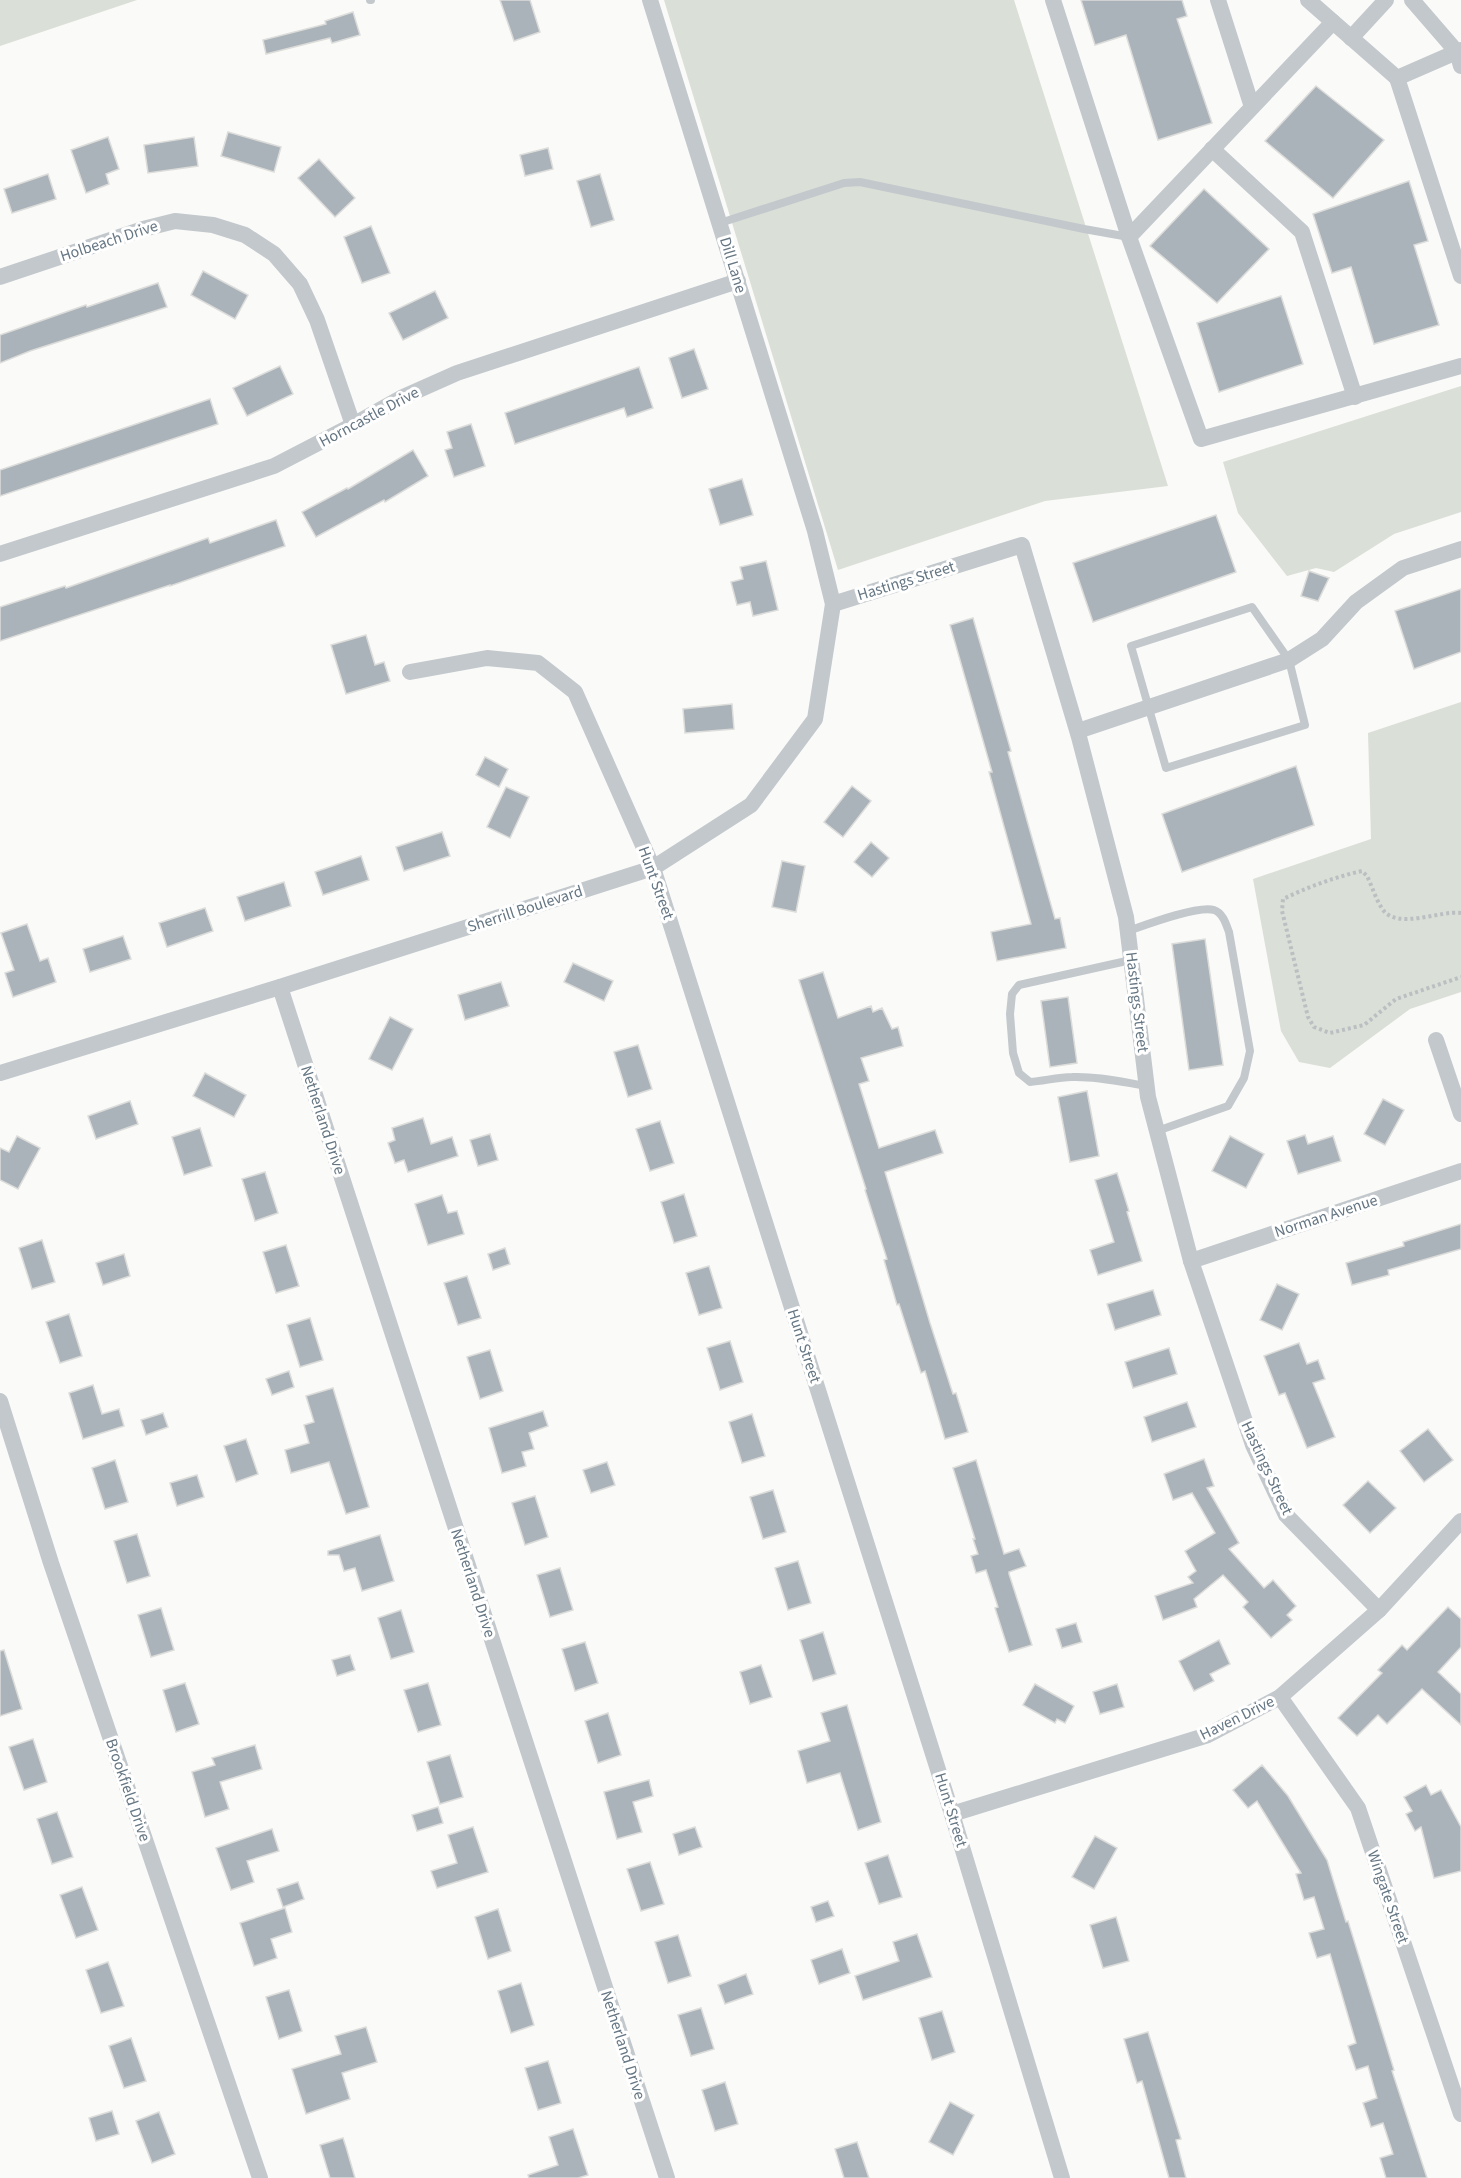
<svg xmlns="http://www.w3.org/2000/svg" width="1461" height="2178" font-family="'Source Sans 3',sans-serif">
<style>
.green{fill:#dadfd7}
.building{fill:#aab3b9;stroke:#dcdcda;stroke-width:1.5}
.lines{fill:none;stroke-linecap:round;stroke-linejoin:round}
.path{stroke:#bbbfc2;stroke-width:4;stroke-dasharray:3 3;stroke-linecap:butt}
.service{stroke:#c3c8cc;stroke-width:8}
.minor{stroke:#c3c8cc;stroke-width:16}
.labels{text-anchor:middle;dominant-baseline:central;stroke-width:6;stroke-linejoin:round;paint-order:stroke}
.street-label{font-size:16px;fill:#657683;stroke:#fff}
</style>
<rect width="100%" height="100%" fill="#fafaf8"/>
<g class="green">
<polygon points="0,0 137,0 0,46"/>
<polygon points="664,0 1014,0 1168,486 1045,501 838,570"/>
<polygon points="1461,386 1461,512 1394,534 1334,572 1316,568 1287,576 1238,513 1223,462"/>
<polygon points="1461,702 1461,992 1410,1009 1330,1068 1299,1062 1281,1031 1253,879 1371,839 1368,733"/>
</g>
<g class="building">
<polygon points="500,0 530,0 540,32 514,41"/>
<polygon points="1081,0 1182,0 1187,16 1177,19 1212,123 1158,140 1126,35 1095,45"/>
<polygon points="353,12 360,35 332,43 330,38 266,54 263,40 326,24 325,21"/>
<polygon points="1316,86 1384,140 1333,198 1265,141"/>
<polygon points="228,132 281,147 274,172 221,156"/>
<polygon points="108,137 119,169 106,174 109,184 86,193 71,150"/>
<polygon points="194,137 198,166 148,173 144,145"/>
<polygon points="548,148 553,169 525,176 520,155"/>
<polygon points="319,159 355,198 335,217 298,178"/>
<polygon points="48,174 56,199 12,213 4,189"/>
<polygon points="600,174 614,220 591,227 577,181"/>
<polygon points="1409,181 1428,241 1414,245 1439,325 1374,344 1351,267 1332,273 1313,214"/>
<polygon points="1204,189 1269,249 1217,303 1150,246"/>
<polygon points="371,226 390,273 362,283 344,237"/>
<polygon points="203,271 248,295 235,319 191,295"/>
<polygon points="158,283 167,307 30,351 0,363 0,335 86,305 87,307"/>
<polygon points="435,291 448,318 403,340 389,313"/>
<polygon points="1281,296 1303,364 1219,392 1197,323"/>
<polygon points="694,349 708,389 682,398 669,358"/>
<polygon points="280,366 293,394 247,416 233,388"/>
<polygon points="639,367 653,408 627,417 624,408 515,444 505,413"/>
<polygon points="210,399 218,424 0,496 0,470"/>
<polygon points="471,424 485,466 454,477 445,450 452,448 447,432"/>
<polygon points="413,450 428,476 385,502 384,500 316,537 302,512 347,488 348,489"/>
<polygon points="742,479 753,515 720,525 709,489"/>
<polygon points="1216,515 1236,572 1093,622 1073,563"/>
<polygon points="276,520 285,546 170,586 170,585 0,641 0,607 65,586 66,588 208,538 210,543"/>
<polygon points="766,561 778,610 753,616 750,602 737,605 731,582 743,579 740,567"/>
<polygon points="1309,571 1329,578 1318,601 1301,596"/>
<polygon points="1461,589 1461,652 1414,669 1395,611"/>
<polygon points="973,618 1011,751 1008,752 1028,824 1055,919 1060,918 1066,948 997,961 991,932 1031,924 989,772 992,772 950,625"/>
<polygon points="366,635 375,665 384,662 390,681 346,694 331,645"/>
<polygon points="732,704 734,729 685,733 683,709"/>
<polygon points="485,757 508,769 499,787 476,775"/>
<polygon points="1296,766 1314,825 1182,872 1162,814"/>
<polygon points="852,786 871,801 843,837 824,822"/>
<polygon points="506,787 529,797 510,838 487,827"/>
<polygon points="442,832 450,856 404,871 396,847"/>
<polygon points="871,842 889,858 872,877 854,862"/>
<polygon points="361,856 369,880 323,895 315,872"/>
<polygon points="782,861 805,866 796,912 772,907"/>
<polygon points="284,882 291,906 245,921 237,897"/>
<polygon points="205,908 213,931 167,947 159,923"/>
<polygon points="27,924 40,961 48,958 56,982 13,997 5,973 14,970 1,933"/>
<polygon points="123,936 131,959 90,972 83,949"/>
<polygon points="1205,939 1223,1065 1189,1070 1172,944"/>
<polygon points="573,963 613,981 604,1001 564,982"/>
<polygon points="823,972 838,1018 871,1006 873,1012 882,1008 892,1029 898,1027 903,1046 861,1058 869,1081 859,1084 879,1148 935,1130 943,1153 885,1172 930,1323 953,1394 956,1393 968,1432 945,1439 925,1371 921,1373 899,1304 897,1305 884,1260 887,1259 865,1190 866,1189 799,980"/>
<polygon points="501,982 509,1006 465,1020 458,995"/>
<polygon points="1068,997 1077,1063 1050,1067 1041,1001"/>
<polygon points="390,1017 413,1029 392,1070 369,1059"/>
<polygon points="638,1045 652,1089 628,1097 614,1052"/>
<polygon points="205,1073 246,1095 234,1117 193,1096"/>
<polygon points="1087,1091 1099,1156 1070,1162 1058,1097"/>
<polygon points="1383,1099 1404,1110 1385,1145 1364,1134"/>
<polygon points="130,1101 138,1124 96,1139 88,1116"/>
<polygon points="423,1118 431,1144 452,1137 458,1156 408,1172 404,1160 395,1163 388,1143 395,1140 392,1128"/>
<polygon points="660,1121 674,1163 650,1171 636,1129"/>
<polygon points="200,1128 212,1166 184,1175 172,1137"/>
<polygon points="490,1134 498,1160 478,1166 470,1140"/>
<polygon points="1305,1135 1308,1144 1333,1136 1341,1161 1298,1174 1287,1141"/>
<polygon points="17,1136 40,1148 18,1189 0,1180 0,1148 9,1152"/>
<polygon points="1230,1136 1264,1154 1246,1188 1212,1171"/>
<polygon points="265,1172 278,1213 255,1221 242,1179"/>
<polygon points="1117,1173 1129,1211 1127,1212 1142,1261 1098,1275 1090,1250 1114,1242 1095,1180"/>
<polygon points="684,1194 697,1236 674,1243 661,1202"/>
<polygon points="442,1195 448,1213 457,1211 464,1234 428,1245 415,1204"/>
<polygon points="1461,1224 1461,1249 1388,1270 1389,1275 1352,1285 1346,1263 1404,1246 1403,1242"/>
<polygon points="42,1240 55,1282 32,1289 19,1248"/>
<polygon points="286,1245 299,1286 276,1293 263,1252"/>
<polygon points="505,1248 510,1264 493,1270 488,1254"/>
<polygon points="124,1254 130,1276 103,1285 96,1263"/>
<polygon points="709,1266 722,1308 699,1315 686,1273"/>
<polygon points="467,1276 481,1318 458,1325 444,1283"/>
<polygon points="1277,1284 1299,1294 1282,1330 1260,1320"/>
<polygon points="1153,1290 1161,1315 1115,1330 1107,1304"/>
<polygon points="69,1314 82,1356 60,1363 46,1322"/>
<polygon points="310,1318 323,1360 300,1367 287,1325"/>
<polygon points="730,1341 743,1382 720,1390 707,1348"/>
<polygon points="1299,1343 1307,1364 1318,1360 1325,1379 1313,1383 1335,1437 1307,1448 1285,1393 1279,1395 1264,1356"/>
<polygon points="1169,1348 1177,1374 1133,1388 1125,1362"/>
<polygon points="490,1350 503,1391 480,1399 467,1357"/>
<polygon points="289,1371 294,1387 272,1395 266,1379"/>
<polygon points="93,1385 102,1414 119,1409 124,1426 83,1439 69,1393"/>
<polygon points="333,1388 369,1507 346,1514 329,1462 291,1473 285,1450 309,1443 304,1425 314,1422 306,1396"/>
<polygon points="1187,1402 1196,1427 1152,1442 1144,1417"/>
<polygon points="543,1411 548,1426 529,1433 534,1449 522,1452 526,1466 502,1473 489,1428"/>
<polygon points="163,1413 168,1427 146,1435 141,1420"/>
<polygon points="752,1414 765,1456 742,1463 729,1422"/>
<polygon points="1428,1429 1453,1460 1424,1482 1400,1451"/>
<polygon points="246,1439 258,1474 236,1482 224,1446"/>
<polygon points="1204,1459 1214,1486 1207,1488 1239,1543 1229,1549 1264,1588 1273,1580 1296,1606 1287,1615 1292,1620 1271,1638 1243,1607 1248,1602 1223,1575 1194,1599 1197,1607 1163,1620 1155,1596 1193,1583 1188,1577 1196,1571 1185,1551 1215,1533 1192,1493 1173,1500 1164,1474"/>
<polygon points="115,1460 128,1502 105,1509 92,1468"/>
<polygon points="976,1460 1004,1554 1019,1549 1026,1566 1009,1572 1009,1574 1032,1645 1009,1652 995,1608 998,1607 986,1570 976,1573 971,1556 978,1554 973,1539 975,1539 953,1468"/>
<polygon points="607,1462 615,1485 591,1493 583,1470"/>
<polygon points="197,1475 204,1497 177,1506 170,1483"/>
<polygon points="1368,1481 1396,1508 1370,1533 1343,1505"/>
<polygon points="773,1490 786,1532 763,1539 750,1497"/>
<polygon points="535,1496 548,1537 525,1545 512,1503"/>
<polygon points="137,1534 150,1576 127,1583 114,1541"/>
<polygon points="380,1535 394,1581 362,1591 355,1568 344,1571 339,1555 328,1555 328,1551"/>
<polygon points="798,1561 811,1603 788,1610 775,1568"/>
<polygon points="560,1568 573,1610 550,1617 537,1575"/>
<polygon points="1448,1607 1461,1619 1461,1647 1438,1672 1461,1694 1461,1725 1422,1689 1387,1724 1378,1715 1357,1736 1338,1718 1382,1673 1378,1670 1402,1645 1407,1650"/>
<polygon points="161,1608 174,1650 151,1657 138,1615"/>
<polygon points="401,1610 414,1652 391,1659 378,1618"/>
<polygon points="1076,1623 1082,1642 1062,1648 1056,1629"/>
<polygon points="823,1632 836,1674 813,1681 800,1640"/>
<polygon points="1219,1640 1230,1664 1210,1674 1214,1681 1194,1691 1179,1661"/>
<polygon points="585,1642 598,1683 575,1691 562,1649"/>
<polygon points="4,1650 22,1709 0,1716 0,1651"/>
<polygon points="350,1655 355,1670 337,1676 332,1660"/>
<polygon points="761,1665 772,1697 750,1704 740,1672"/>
<polygon points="185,1683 199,1724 176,1732 163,1690"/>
<polygon points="428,1683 441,1725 418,1732 404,1690"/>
<polygon points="1035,1684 1074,1706 1065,1723 1057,1719 1055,1723 1023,1705"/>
<polygon points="1117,1684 1124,1707 1100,1714 1093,1692"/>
<polygon points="847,1705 881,1822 858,1830 840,1773 807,1783 798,1751 830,1741 821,1713"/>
<polygon points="608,1713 621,1755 598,1763 585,1721"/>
<polygon points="33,1739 47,1782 24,1790 9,1747"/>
<polygon points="255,1745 262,1769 220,1782 229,1809 205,1817 192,1772 215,1765 212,1758"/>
<polygon points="450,1755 463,1797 440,1804 427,1762"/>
<polygon points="1262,1765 1288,1796 1327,1860 1346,1922 1348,1921 1394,2070 1392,2071 1427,2178 1386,2178 1380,2158 1393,2154 1383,2123 1371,2127 1363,2103 1377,2098 1368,2066 1356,2070 1348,2046 1356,2043 1330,1954 1317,1958 1309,1933 1324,1929 1314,1897 1304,1900 1296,1874 1301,1873 1257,1801 1248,1808 1233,1790"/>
<polygon points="649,1780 653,1796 633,1802 642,1832 617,1839 604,1792"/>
<polygon points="1426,1785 1431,1795 1441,1790 1461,1827 1461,1871 1434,1878 1421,1827 1415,1831 1406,1814 1412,1811 1404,1797"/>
<polygon points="438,1807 443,1823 417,1831 412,1815"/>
<polygon points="57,1812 73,1857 52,1864 37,1819"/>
<polygon points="473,1827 488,1872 437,1888 431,1871 457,1863 448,1835"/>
<polygon points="695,1827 702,1847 679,1855 673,1834"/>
<polygon points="272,1829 279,1851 247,1861 254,1882 231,1890 216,1848"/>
<polygon points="1095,1836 1117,1848 1094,1889 1072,1877"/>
<polygon points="888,1855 902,1897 879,1904 865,1863"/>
<polygon points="650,1862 664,1904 641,1911 627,1869"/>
<polygon points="298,1882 304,1899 283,1907 277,1889"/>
<polygon points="82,1887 98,1930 76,1938 60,1895"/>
<polygon points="828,1901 834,1916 816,1922 811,1907"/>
<polygon points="285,1908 292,1932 271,1939 277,1958 254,1966 240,1923"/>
<polygon points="498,1909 511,1951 488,1959 475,1917"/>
<polygon points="1116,1917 1129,1961 1103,1968 1090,1925"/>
<polygon points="917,1934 932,1977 863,2000 855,1976 899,1961 893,1942"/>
<polygon points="678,1935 691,1976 668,1983 655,1942"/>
<polygon points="842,1949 850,1973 819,1984 811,1960"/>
<polygon points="108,1962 124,2006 101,2013 86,1970"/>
<polygon points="746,1974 753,1994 725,2004 718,1985"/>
<polygon points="521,1983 534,2025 511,2033 498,1991"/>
<polygon points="289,1990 302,2031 279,2039 266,1997"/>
<polygon points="701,2008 714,2049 691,2056 678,2015"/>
<polygon points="942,2011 955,2052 932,2060 919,2018"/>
<polygon points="366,2027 377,2062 342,2073 350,2099 306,2114 292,2069 341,2054 335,2036"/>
<polygon points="1148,2032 1181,2139 1176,2140 1186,2178 1169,2178 1142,2081 1137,2083 1124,2039"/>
<polygon points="131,2038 146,2081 124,2088 109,2046"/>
<polygon points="548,2061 561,2103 538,2110 525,2068"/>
<polygon points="725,2082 738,2124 715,2131 702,2090"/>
<polygon points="950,2102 974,2115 953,2155 929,2142"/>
<polygon points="112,2111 119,2134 96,2141 89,2118"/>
<polygon points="159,2112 175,2154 152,2163 136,2121"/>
<polygon points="573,2129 588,2175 578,2178 529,2178 528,2175 558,2165 549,2137"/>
<polygon points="343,2138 346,2147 355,2178 330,2178 320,2145"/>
<polygon points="857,2142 869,2178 844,2178 835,2149"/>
</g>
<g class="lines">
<path class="path" d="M1461,913C1440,910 1398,930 1383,910C1376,900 1372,886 1367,876L1362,871C1335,877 1308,887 1283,899L1282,911L1308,1017L1314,1027L1330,1033L1364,1025L1396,999L1461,977"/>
<g class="service">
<polyline points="370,0 371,0"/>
<polyline points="720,223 844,183 860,182 1084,229 1129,237"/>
<polygon points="1252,607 1289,660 1305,725 1166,768 1131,646"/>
<path d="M1128,931C1145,925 1198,905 1214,910C1223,913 1226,924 1229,932L1250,1051L1244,1078L1228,1106L1157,1131"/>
<path d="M1131,960L1019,985L1012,994L1010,1014L1013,1053L1019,1073L1030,1082C1044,1081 1058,1077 1072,1077C1097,1076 1122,1082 1147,1086"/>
</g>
<g class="minor">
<polyline points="1053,0 1129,237 1201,439 1461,366"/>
<polyline points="1218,0 1252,107"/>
<polyline points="1308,0 1397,78 1461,50"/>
<polyline points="1412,0 1457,52 1461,66"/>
<polyline points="1351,38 1386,0"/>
<polyline points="1397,78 1461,276"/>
<polyline points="1212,149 1302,232 1355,397"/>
<polyline points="1129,237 1333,22"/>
<polyline points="0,277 143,229 175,221 213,225 245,235 274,254 300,284 317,320 353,425"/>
<polyline points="0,554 274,466 353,425 403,397 457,373 738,281"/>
<polyline points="833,604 1022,545 1079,737 1126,917 1148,1097 1191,1261 1253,1445 1286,1515 1379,1610"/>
<polyline points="410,672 487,658 538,663 575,692 653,868 952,1814 1062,2178"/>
<polyline points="1078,731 1289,660 1322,639 1356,602 1403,568 1461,549"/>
<polyline points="280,987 667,2178"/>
<polyline points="1436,1040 1461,1114"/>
<polyline points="0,1073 280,987 653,868 751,805 815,719 833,604 815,531 650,0"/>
<polyline points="1191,1261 1461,1171"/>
<polyline points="0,1401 51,1563 260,2178"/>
<polyline points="1280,1697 1358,1808 1461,2114"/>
<polyline points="952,1814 1208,1735 1280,1697 1379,1610 1461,1521"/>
</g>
</g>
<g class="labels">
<g class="street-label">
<text transform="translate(109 241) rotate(-18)">Holbeach Drive</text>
<text transform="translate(733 265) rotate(73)">Dill Lane</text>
<text transform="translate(369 417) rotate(-28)">Horncastle Drive</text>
<text transform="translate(906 581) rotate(-17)">Hastings Street</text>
<text transform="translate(656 883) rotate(70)">Hunt Street</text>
<text transform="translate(525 909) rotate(-18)">Sherrill Boulevard</text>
<text transform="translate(1137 1002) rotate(83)">Hastings Street</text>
<text transform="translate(323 1120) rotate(72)">Netherland Drive</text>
<text transform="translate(1326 1216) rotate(-18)">Norman Avenue</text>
<text transform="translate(804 1346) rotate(72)">Hunt Street</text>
<text transform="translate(1267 1468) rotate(65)">Hastings Street</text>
<text transform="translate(473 1583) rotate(72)">Netherland Drive</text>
<text transform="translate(1237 1718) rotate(-26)">Haven Drive</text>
<text transform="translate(128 1790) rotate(71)">Brookfield Drive</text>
<text transform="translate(951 1810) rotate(73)">Hunt Street</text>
<text transform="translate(1388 1897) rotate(71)">Wingate Street</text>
<text transform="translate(623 2045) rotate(72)">Netherland Drive</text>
</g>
</g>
</svg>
